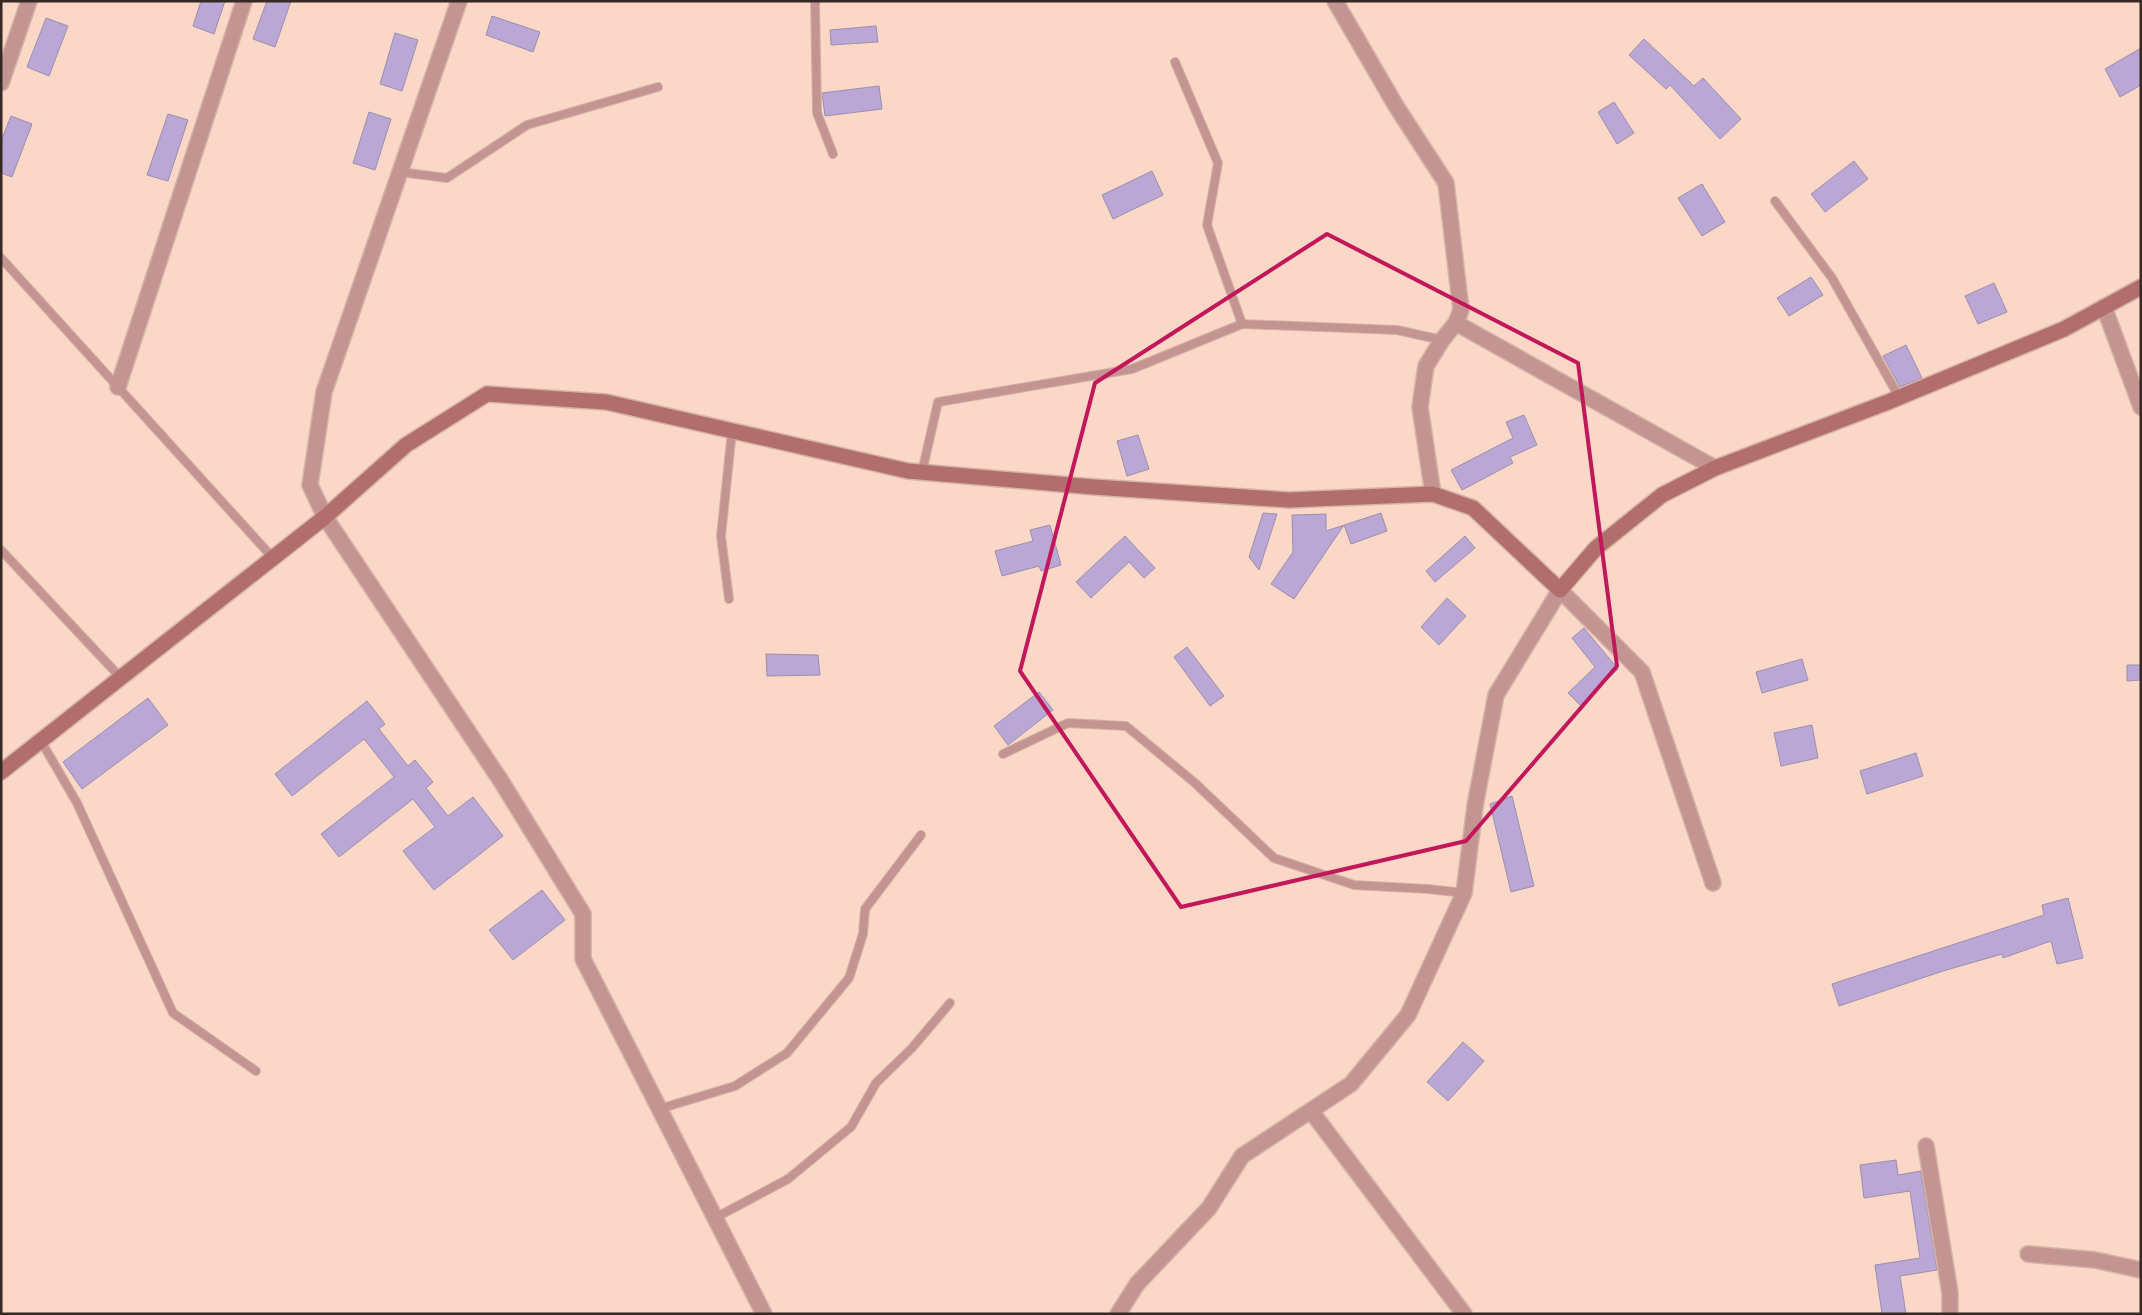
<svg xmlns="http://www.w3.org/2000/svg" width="2142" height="1315" font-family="'Titillium Web',sans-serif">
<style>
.building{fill:#baa7d6;stroke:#9b8fad}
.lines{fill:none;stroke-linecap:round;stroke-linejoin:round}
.lane-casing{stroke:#d4b4a6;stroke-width:10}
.street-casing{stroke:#d4b4a6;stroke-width:18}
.secondary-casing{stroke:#d4b4a6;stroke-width:18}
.lane{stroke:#c49492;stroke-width:8}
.street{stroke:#c49492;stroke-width:15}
.secondary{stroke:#b26e6d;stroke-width:15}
.marked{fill:none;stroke:#c2185b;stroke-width:4;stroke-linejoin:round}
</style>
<rect width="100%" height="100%" fill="#fbd7c7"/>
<g class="building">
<polygon points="201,1 225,1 214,34 193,26"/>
<polygon points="267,1 291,1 275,47 253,39"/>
<polygon points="492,16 540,32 533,52 486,35"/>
<polygon points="46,18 68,26 49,76 27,67"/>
<polygon points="876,26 878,42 831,45 830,30"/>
<polygon points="395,33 418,40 402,91 380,84"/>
<polygon points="1644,39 1694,86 1703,78 1741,119 1720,139 1670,85 1666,89 1629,55"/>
<polygon points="2141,48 2141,85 2120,97 2105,69"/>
<polygon points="879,86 882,109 825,116 822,93"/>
<polygon points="1614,102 1634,133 1617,144 1598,112"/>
<polygon points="369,112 391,119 375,170 353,163"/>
<polygon points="168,114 188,120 168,181 147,175"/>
<polygon points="11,116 32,124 12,177 1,173 1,141"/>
<polygon points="1854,161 1868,179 1825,212 1811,194"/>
<polygon points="1152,171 1163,195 1113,219 1102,195"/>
<polygon points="1702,184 1725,222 1702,236 1678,198"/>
<polygon points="1811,277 1823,295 1789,316 1777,298"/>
<polygon points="1994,283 2007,312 1978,324 1965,296"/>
<polygon points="1906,345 1922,378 1900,387 1883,356"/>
<polygon points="1524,415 1537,445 1510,457 1513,463 1462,490 1451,470 1513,438 1506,422"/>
<polygon points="1138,435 1149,469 1127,476 1117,441"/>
<polygon points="1263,513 1277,514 1259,570 1249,557"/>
<polygon points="1381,513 1387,531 1351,544 1344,525 1294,599 1271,584 1293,552 1292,515 1326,514 1326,531"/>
<polygon points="1050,525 1061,565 1041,571 1039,566 1002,576 995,551 1033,541 1030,530"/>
<polygon points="1125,536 1155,568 1144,578 1129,562 1091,598 1076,582"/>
<polygon points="1465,536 1475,548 1435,582 1426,571"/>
<polygon points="1447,598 1466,616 1439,645 1421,627"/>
<polygon points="1584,628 1618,669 1581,706 1568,693 1595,667 1572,638"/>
<polygon points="1187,647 1224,696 1210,706 1174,657"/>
<polygon points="766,654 818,655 820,675 767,676"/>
<polygon points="1802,659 1808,680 1762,693 1756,672"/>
<polygon points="2127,665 2141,665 2141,680 2127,681"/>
<polygon points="1039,692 1053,710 1008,745 994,726"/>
<polygon points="148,698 168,725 82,789 63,762"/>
<polygon points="367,701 385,724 379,729 408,766 415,760 433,782 426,788 448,816 473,797 503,836 434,890 403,851 435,827 413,799 339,857 321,834 394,777 364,739 292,796 275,774"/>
<polygon points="1812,725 1818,758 1781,766 1774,733"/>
<polygon points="1916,753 1923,776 1867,794 1860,771"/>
<polygon points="1512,796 1534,886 1511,892 1490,804"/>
<polygon points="542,890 565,920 513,960 489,930"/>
<polygon points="2068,898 2083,958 2057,964 2051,941 2003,958 2002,954 1943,971 1839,1006 1832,984 2044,915 2042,905"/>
<polygon points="1463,1042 1484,1061 1448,1101 1427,1082"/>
<polygon points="1896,1160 1898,1175 1921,1171 1937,1270 1900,1276 1906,1314 1882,1314 1875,1265 1920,1258 1910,1191 1864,1198 1860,1165"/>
</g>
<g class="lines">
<g class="lane-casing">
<g id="lane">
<polyline points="815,1 817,113 833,154"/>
<polyline points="1175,62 1218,163 1207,225 1242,324"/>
<polyline points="400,172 447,178 527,125 658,87"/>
<polyline points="1775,201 1832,278 1899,397"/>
<polyline points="1,258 273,558"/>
<polyline points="922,472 938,402 1132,369 1242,324 1397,330 1442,340"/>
<polyline points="1,550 121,678"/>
<polyline points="729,599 721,536 732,431"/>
<polyline points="41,741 77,803 173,1013 256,1071"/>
<polyline points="1003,754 1068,723 1126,726 1195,783 1274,858 1354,885 1428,889 1464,893"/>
<polyline points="659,1109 735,1086 787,1053 849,978 863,934 865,909 921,835"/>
<polyline points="715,1218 788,1179 851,1127 876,1083 912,1048 950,1003"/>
</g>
</g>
<g class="street-casing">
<g id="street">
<polyline points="459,1 324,392 310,485 325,517 501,781 583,914 583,959 764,1314"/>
<polyline points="1335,1 1396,106 1446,183 1461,310 1456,323 1442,340 1426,366 1420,407 1433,494"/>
<polyline points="1,83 29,1"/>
<polyline points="2104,307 2141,407"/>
<polyline points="1456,323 1715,468"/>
<polyline points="118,387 244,1"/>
<polyline points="1311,1111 1464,1314"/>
<polyline points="1926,1146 1950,1293 1950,1314"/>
<polyline points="2028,1254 2095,1260 2141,1270"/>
<polyline points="1118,1314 1137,1284 1209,1208 1242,1156 1351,1084 1408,1015 1464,893 1475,806 1496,695 1560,590 1642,672 1713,883"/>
</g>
</g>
<g class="secondary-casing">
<polyline id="secondary" points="1,772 325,517 406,445 487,394 606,402 908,471 1094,487 1289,500 1433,494 1473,508 1560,590 1596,548 1662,495 1715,468 1888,402 2064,329 2141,287"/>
</g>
<use href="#lane" class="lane"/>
<use href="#street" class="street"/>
<use href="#secondary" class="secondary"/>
</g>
<path class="marked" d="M1327,234L1578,363L1617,666L1466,841L1181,907L1020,671L1095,383Z"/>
<rect width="2142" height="1315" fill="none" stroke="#362822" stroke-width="5"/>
</svg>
